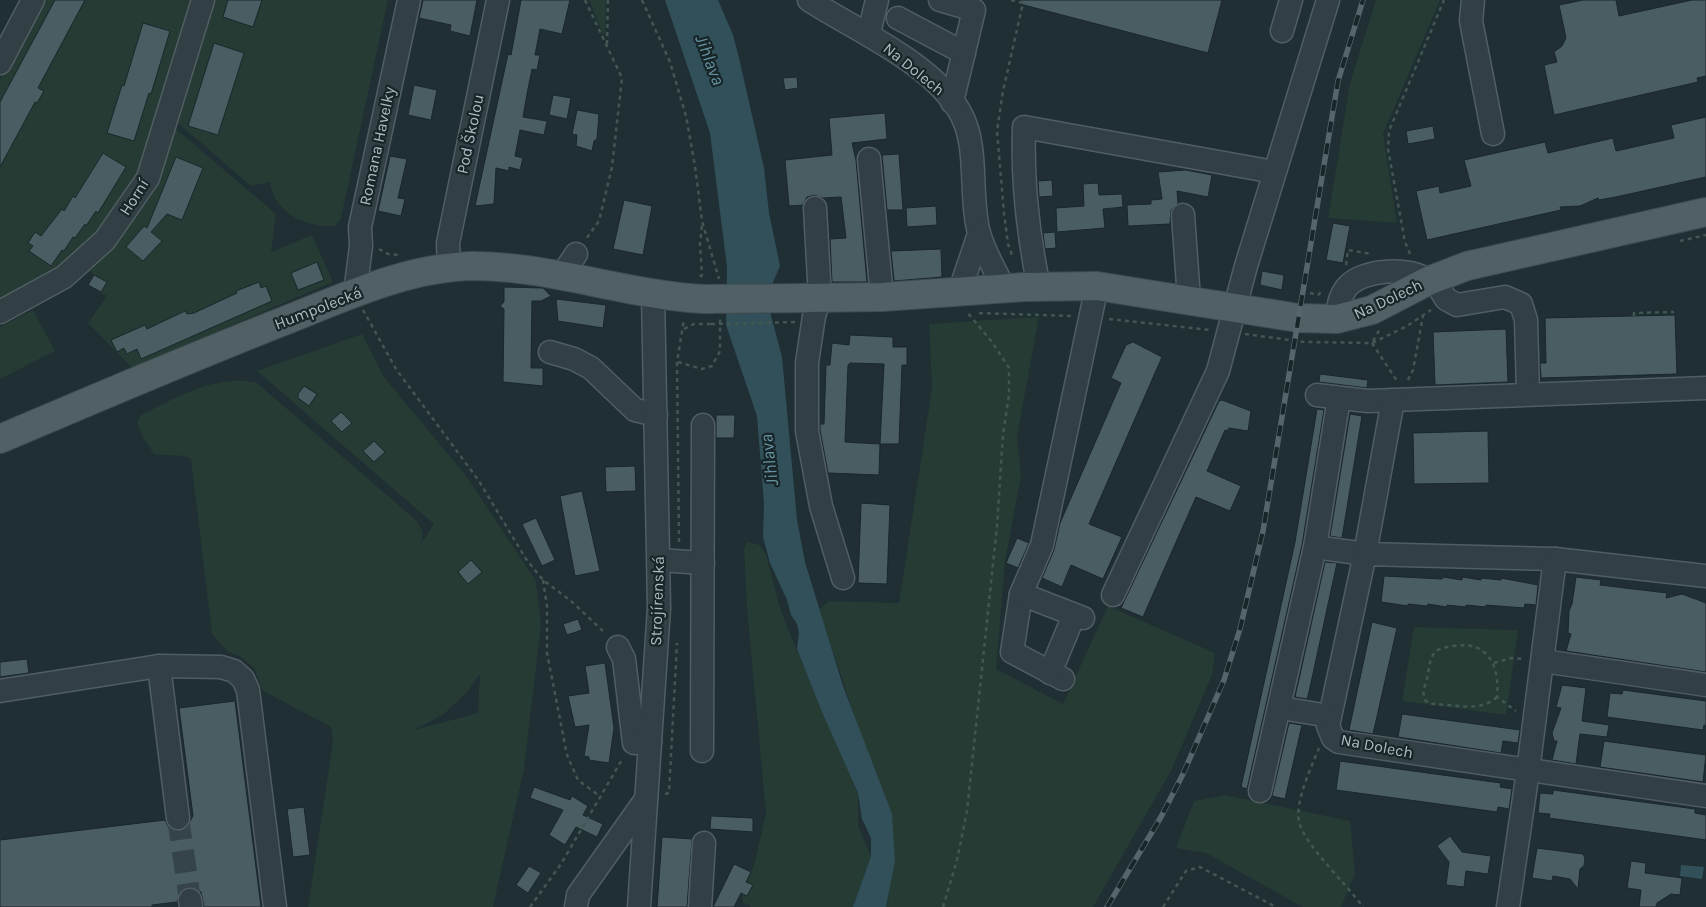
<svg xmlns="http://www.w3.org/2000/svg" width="1706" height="907" font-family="Karla,sans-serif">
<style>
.green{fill:#253b33;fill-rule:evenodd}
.water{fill:#315059}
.building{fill:#4a5d63;stroke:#1a272b;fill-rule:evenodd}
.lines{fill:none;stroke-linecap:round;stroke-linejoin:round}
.minor-tunnel{stroke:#344449;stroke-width:22;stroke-dasharray:22 11;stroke-linecap:butt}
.minor-casing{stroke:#505e63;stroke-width:25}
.major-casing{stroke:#3f4c51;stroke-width:30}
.path{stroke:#425752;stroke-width:2.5;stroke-dasharray:4 4;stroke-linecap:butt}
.minor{stroke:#324045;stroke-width:22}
.major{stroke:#506065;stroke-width:28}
.rail-casing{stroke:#54666c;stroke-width:5.5}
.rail{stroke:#182529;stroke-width:4;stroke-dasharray:11;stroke-linecap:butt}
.major-bridge-casing{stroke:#3f4c51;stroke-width:30;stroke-linecap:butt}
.path-bridge{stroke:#425752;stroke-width:2.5;stroke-dasharray:4 4;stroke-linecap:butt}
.major-bridge{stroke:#506065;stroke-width:28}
.labels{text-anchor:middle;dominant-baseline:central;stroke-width:4.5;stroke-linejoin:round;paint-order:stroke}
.street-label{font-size:16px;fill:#acbcc2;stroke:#182529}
.water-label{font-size:18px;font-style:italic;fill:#6594a1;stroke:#182529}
</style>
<rect width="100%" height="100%" fill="#1f2f34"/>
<g class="green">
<polygon points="43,0 195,0 142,162 128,191 99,233 74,256 38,281 0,300 0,79"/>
<path d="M216,0H388L341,218L335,226C306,228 274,213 270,182L251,186L178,123Z"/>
<polygon points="589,0 606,0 605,35 603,34"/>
<polygon points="1376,0 1440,0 1383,134 1397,223 1328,218 1350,83"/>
<path d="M176,129L276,214L271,252L312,235L333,282L132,368L88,323L107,296L88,285L94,275L90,271C133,228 156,185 176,129Z"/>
<polygon points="33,310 55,351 0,379 0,327"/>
<polygon points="1039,317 1017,437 1021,476 1005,561 996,669 1063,704 1108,606 1215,653 1212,675 1172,769 1093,907 886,907 889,896 860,733 819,610 828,601 899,603 932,388 929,324"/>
<path d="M362,334L384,377L467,477L536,581L541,625L524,769L493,907H308L333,742L331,727L263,691L254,668L241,657L227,651L212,634L191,459C179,453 167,457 154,454L142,436L137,422L141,415C175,398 217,373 257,383L417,521L423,532L421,544L434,524L257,371ZM480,674L478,713L414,730L444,714L468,691Z"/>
<polygon points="747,542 760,545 766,554 780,608 790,634 858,793 858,826 871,856 853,907 751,907 743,902 742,893 754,865 766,814 747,608 744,549"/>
<polygon points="1414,627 1518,630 1506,715 1402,701"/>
<polygon points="1225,795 1350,821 1355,874 1341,907 1303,907 1206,853 1176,848 1194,801"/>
</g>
<g class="water">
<polygon points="665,0 718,0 733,35 739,58 764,168 769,213 780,266 770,289 769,308 782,357 797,520 805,562 843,686 892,814 895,861 886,907 853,907 871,856 871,838 862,819 858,793 822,712 797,649 799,633 797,624 791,615 787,600 770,563 763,537 764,504 757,416 726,325 727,267 710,133"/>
<polygon points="1681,865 1704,867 1702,879 1680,876"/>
</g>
<g class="building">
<polygon points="55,0 85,0 38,88 44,91 37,103 35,102 0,167 0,102"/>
<polygon points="228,0 262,0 253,27 223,17"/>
<polygon points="423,0 477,0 470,36 450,31 451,25 419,18"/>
<polygon points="521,0 570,0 562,34 540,29 535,55 540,55 537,70 532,69 527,94 523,117 547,121 544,135 520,130 515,156 523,158 520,170 509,167 509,171 496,168 494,204 475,206 508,54 511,55"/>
<polygon points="1020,0 1222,0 1208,53 1020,4"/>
<polygon points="1583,0 1616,0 1619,16 1692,0 1706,0 1706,76 1697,78 1698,82 1554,115 1544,65 1557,62 1554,52 1562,46 1566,38 1559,5"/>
<polygon points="143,23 170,31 151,94 149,93 134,141 107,133 122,85 124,86"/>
<polygon points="214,43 244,53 218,135 188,126"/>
<polygon points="797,77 798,88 785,90 783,78"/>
<polygon points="414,85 437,90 431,120 408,115"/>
<polygon points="553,95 571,98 567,119 549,115"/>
<polygon points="577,110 599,114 597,139 594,141 592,151 576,146 577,135 572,134"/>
<polygon points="885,113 887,139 852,143 856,160 867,282 832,282 830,239 846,238 841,197 823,198 814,195 807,197 803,205 789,206 785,160 832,155 829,118"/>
<polygon points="1706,117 1706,177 1616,197 1599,200 1598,198 1580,206 1560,207 1561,210 1427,240 1416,191 1439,186 1440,193 1471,186 1464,160 1545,142 1548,153 1613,138 1616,151 1674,138 1671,125"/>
<polygon points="1433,126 1435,139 1408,144 1406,131"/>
<polygon points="103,153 126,167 98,213 96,211 86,226 85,224 75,238 73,237 64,251 62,250 51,266 29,251 33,246 28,243 35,232 41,236 62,209 64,211 73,196 75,198"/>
<polygon points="899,154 903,210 887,210 882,155"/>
<polygon points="390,156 407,159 398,198 405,199 401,216 378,211"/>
<polygon points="176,157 203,168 182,220 167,214 151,232 162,241 143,261 126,247 144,226 147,228"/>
<polygon points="1186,170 1212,175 1208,197 1177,191 1178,203 1171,210 1170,224 1128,226 1127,205 1151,204 1151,200 1162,199 1158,172"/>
<polygon points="1052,180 1053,196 1039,197 1038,181"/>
<polygon points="1098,183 1099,195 1122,194 1123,207 1103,209 1105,228 1057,232 1056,208 1084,206 1083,184"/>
<polygon points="624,200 652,206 643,255 613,249"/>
<polygon points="936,206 937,225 907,227 906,208"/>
<polygon points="1333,223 1350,226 1343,263 1326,260"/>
<polygon points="1055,232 1056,248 1045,249 1043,233"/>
<polygon points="941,249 942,277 894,281 891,251"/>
<polygon points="317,262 324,280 298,290 291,273"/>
<polygon points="1262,271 1284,275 1282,290 1260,285"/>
<polygon points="94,275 107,282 101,292 88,285"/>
<polygon points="259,282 261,288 266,286 272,301 141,359 137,349 127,354 124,348 117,352 111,340 145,325 147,329 185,311 187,314 194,313 237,293 236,291"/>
<polygon points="504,287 543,288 551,296 541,301 532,301 531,368 543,368 543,386 503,382 504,309 500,306 504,302"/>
<polygon points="556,299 606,305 603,328 558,321"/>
<polygon points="1675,315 1677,374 1541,378 1540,363 1546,363 1545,318"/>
<polygon points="1506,329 1508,382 1435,385 1433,332"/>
<path d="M850,335L893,337V347H907V365H902L899,444H880L879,475L828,473L820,430V424H824L826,365H830L832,343L849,345ZM850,363L884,364L880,444L845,442L848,365Z"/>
<polygon points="1133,342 1162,357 1089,524 1122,537 1103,579 1071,565 1062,587 1042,578 1054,550 1060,523 1121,383 1111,378 1126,345"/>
<polygon points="1320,374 1368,380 1367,388 1319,382"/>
<polygon points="304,386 317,394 309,406 298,398 298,394"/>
<polygon points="1222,400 1251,411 1248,431 1229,428 1227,431 1225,430 1207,471 1241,486 1230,511 1196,497 1143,617 1121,608 1219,401"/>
<polygon points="1317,409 1324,410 1302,545 1247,789 1241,787 1295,542"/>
<polygon points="341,412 352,423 342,432 331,421"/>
<polygon points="1350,414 1362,416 1342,538 1330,536"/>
<polygon points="716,415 735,415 734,438 716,438"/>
<polygon points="1488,431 1489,483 1414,484 1413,433"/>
<polygon points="374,441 385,452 374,462 363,451"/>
<polygon points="635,466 636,491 606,492 605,467"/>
<polygon points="582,491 600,571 575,576 560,496"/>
<polygon points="861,503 890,505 887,584 858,583"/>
<polygon points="536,518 555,560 542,566 522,524"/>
<polygon points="1017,538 1029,543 1018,568 1006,563"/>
<polygon points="471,560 482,572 468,584 458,572"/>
<polygon points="1325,562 1337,563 1309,692 1307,699 1295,697"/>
<polygon points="1384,576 1442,579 1443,577 1462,580 1462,577 1481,580 1481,578 1501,580 1501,578 1538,585 1536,605 1525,604 1524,608 1486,605 1486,607 1466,605 1466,607 1447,605 1447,607 1428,604 1427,606 1408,604 1408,606 1381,602"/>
<polygon points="1576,577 1601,580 1600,585 1667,593 1666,598 1682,594 1706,603 1706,672 1566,651 1571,634 1568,633 1569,611 1572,604"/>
<polygon points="578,619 582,630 567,635 563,624"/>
<polygon points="1372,622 1397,628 1373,734 1349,730"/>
<polygon points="27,659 29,673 0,677 0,662"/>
<polygon points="605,663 614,728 609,763 589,760 589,757 584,756 589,725 575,727 568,696 589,693 585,666"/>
<polygon points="1562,685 1586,688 1582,721 1609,725 1607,737 1580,734 1576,764 1552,760 1557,741 1554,741 1552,733 1561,708 1556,707"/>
<polygon points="1623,690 1706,701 1706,726 1704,725 1703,730 1607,717 1610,693 1622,694"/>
<polygon points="235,701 261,907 204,907 201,892 189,887 182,890 177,902 152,905 152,907 0,907 0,840 165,820 168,826 173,830 186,828 193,816 179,708"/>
<polygon points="1402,714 1520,730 1518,743 1503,741 1501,753 1398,737"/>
<polygon points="1289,723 1302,725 1285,799 1272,796"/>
<polygon points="1604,741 1706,755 1703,782 1600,767"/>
<polygon points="1340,761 1501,783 1500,787 1512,789 1509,809 1498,807 1497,812 1336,790"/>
<polygon points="534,787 570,800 572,796 588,806 583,815 603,824 597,837 576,827 565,845 549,835 563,810 530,798"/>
<polygon points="1553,790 1695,809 1695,813 1706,815 1706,840 1549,818 1550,814 1538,813 1540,793 1553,794"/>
<polygon points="304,807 310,855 293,857 287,809"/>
<polygon points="711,816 753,818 753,832 710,829"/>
<polygon points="1450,836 1462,852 1491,856 1488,874 1466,871 1464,887 1446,885 1449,862 1437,846"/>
<polygon points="662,837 692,839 687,907 657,907"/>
<polygon points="1537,848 1583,854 1585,858 1584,866 1580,869 1578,889 1570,879 1553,876 1552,881 1532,878"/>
<polygon points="1631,861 1646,863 1645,873 1682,878 1680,895 1671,894 1657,903 1656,907 1639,907 1641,890 1627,888"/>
<polygon points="734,864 751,872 746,882 753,885 747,896 741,893 734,907 713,907"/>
<polygon points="529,866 541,873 528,893 516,885"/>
</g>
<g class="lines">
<polyline class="minor-tunnel" points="178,818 190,900"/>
<g class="minor-casing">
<g id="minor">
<path d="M809,0C855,30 937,65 962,116C979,150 969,197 979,233C984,252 996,271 1004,289"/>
<polyline points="940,0 974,10 952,102"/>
<polyline points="1473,0 1471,21 1493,134"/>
<polyline points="898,18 964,53"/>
<polyline points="1282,31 1291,0"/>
<polyline points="869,33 877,0"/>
<polyline points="0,63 33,0"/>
<polyline points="869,159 882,297"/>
<polyline points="815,208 820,298 814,316 807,363 807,431 821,506 843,578"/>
<polyline points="1183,215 1189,299"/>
<polyline points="449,268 448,243 498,0"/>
<polyline points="561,277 576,254"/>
<polyline points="1433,278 1446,299 1457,305 1505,297 1521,304 1526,320 1528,394"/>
<path d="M1039,287C1028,234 1022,181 1024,127L1263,170"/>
<polyline points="355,293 361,246 360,227 409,0"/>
<polyline points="959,293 979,234"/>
<polyline points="0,312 64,277 105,240 148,178 203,0"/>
<path d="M1337,319C1338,307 1339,297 1347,287C1362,269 1411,266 1428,281"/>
<polyline points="550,352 574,359 591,368 635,410 656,415"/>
<polyline points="1317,395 1368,401 1706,388"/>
<polyline points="1315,547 1365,554 1393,400"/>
<polyline points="659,560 703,563"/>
<polyline points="1706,576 1555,559 1365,554 1328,726 1333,738 1339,742 1706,796"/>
<polyline points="1021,594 1012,652 1063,679"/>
<polyline points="1113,595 1218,371 1246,266 1328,0"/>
<polyline points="1083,618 1021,594 1042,545 1097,286"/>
<polyline points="618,647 624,659 634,743 650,742"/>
<polyline points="1543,661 1706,685"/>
<polyline points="159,666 178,818"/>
<polyline points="1050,673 1074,615"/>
<polyline points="0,691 159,666 221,667 234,671 243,679 248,690 275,907"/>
<polyline points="1281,708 1329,716"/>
<polyline points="702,751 703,425"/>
<polyline points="1260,791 1315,547 1339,398"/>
<polyline points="190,900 191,907"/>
<polyline points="576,907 578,895 646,799"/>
<polyline points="639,907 659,608 653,295"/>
<polyline points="700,907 704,843"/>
<polyline points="1508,907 1528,771 1555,559"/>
</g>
</g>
<g class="major-casing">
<g id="major">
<polyline points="807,298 882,297 1025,287 1097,286 1298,318 1337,319 1372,310 1428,281 1467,266 1706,212"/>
<path d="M0,439C96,398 192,357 289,319C347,296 409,267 473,266C551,266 626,295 704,299"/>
</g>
</g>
<g class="path">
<polyline points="585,0 622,78 612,167 599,221 586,239"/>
<polyline points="642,0 670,62 686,116 695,166 702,221 719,279"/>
<polyline points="1011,0 1023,3 1003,91 997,131 1004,213 1008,244 1013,258"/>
<polyline points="607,44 608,0"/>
<polyline points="1680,241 1706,235"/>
<polyline points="379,249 388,254 400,255"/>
<polyline points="1410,254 1405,242 1388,149 1389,131 1444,0"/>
<polyline points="1346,265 1348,250 1372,254"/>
<polyline points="700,277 702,275 700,245 702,224"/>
<polyline points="1310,293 1318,295 1323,290"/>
<polyline points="363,310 396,369 479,481 526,559 543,580 571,601 605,633"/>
<polyline points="979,313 1073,316"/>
<polyline points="1634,316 1634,313 1674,312"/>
<polyline points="1109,319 1210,330"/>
<polyline points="684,329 694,324 711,324"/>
<polyline points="1245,334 1304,342 1372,343 1407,326 1431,310"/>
<polyline points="1373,341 1380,329"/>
<polyline points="1372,343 1397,381"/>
<polyline points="678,362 702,369 712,366 720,351 720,319"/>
<polyline points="1408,380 1413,370 1423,316"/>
<polyline points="679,542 677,362 684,319"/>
<polyline points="543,580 547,606 547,653 567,755 578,780 601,797"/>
<polyline points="1494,663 1511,658 1524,659"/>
<path d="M1497,697C1480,713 1453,704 1431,704L1426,701C1421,694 1425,686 1427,679C1429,671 1429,659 1435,652C1439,648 1447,647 1453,646C1488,640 1500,666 1497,697L1516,711"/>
<path d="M1319,748C1311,768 1293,805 1300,825C1308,848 1348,886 1363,907"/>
<polyline points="665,794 669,793 677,643"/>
<polyline points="530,907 561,864 623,758"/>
<polyline points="943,907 957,860 967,811 997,526 1003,434 1009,395 1009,368 992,342 966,311"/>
<polyline points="1163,907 1186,871 1200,867 1276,907"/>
</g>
<use href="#minor" class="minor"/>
<use href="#major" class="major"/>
<g class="rail-casing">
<polyline id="rail" points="1107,907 1161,817 1183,774 1224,680 1240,629 1263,531 1338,81 1363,0"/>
</g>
<use href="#rail" class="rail"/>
<g class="major-bridge-casing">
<polyline id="major-bridge" points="704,299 807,298"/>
</g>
<polyline class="path-bridge" points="711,324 798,322"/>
<use href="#major-bridge" class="major-bridge"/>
</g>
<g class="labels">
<g class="street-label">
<text transform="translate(914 69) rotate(39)">Na Dolech</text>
<text transform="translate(470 134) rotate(-78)">Pod Školou</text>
<text transform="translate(377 146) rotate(-78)">Romana Havelky</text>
<text transform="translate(134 197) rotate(-57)">Horní</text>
<text transform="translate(1388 299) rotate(-25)">Na Dolech</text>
<text transform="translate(318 308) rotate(-21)">Humpolecká</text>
<text transform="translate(657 601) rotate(-88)">Strojírenská</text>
<text transform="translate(1377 746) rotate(11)">Na Dolech</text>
</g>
<g class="water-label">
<text transform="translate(710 60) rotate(69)">Jihlava</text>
<text transform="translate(769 460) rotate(-97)">Jihlava</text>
</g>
</g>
</svg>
